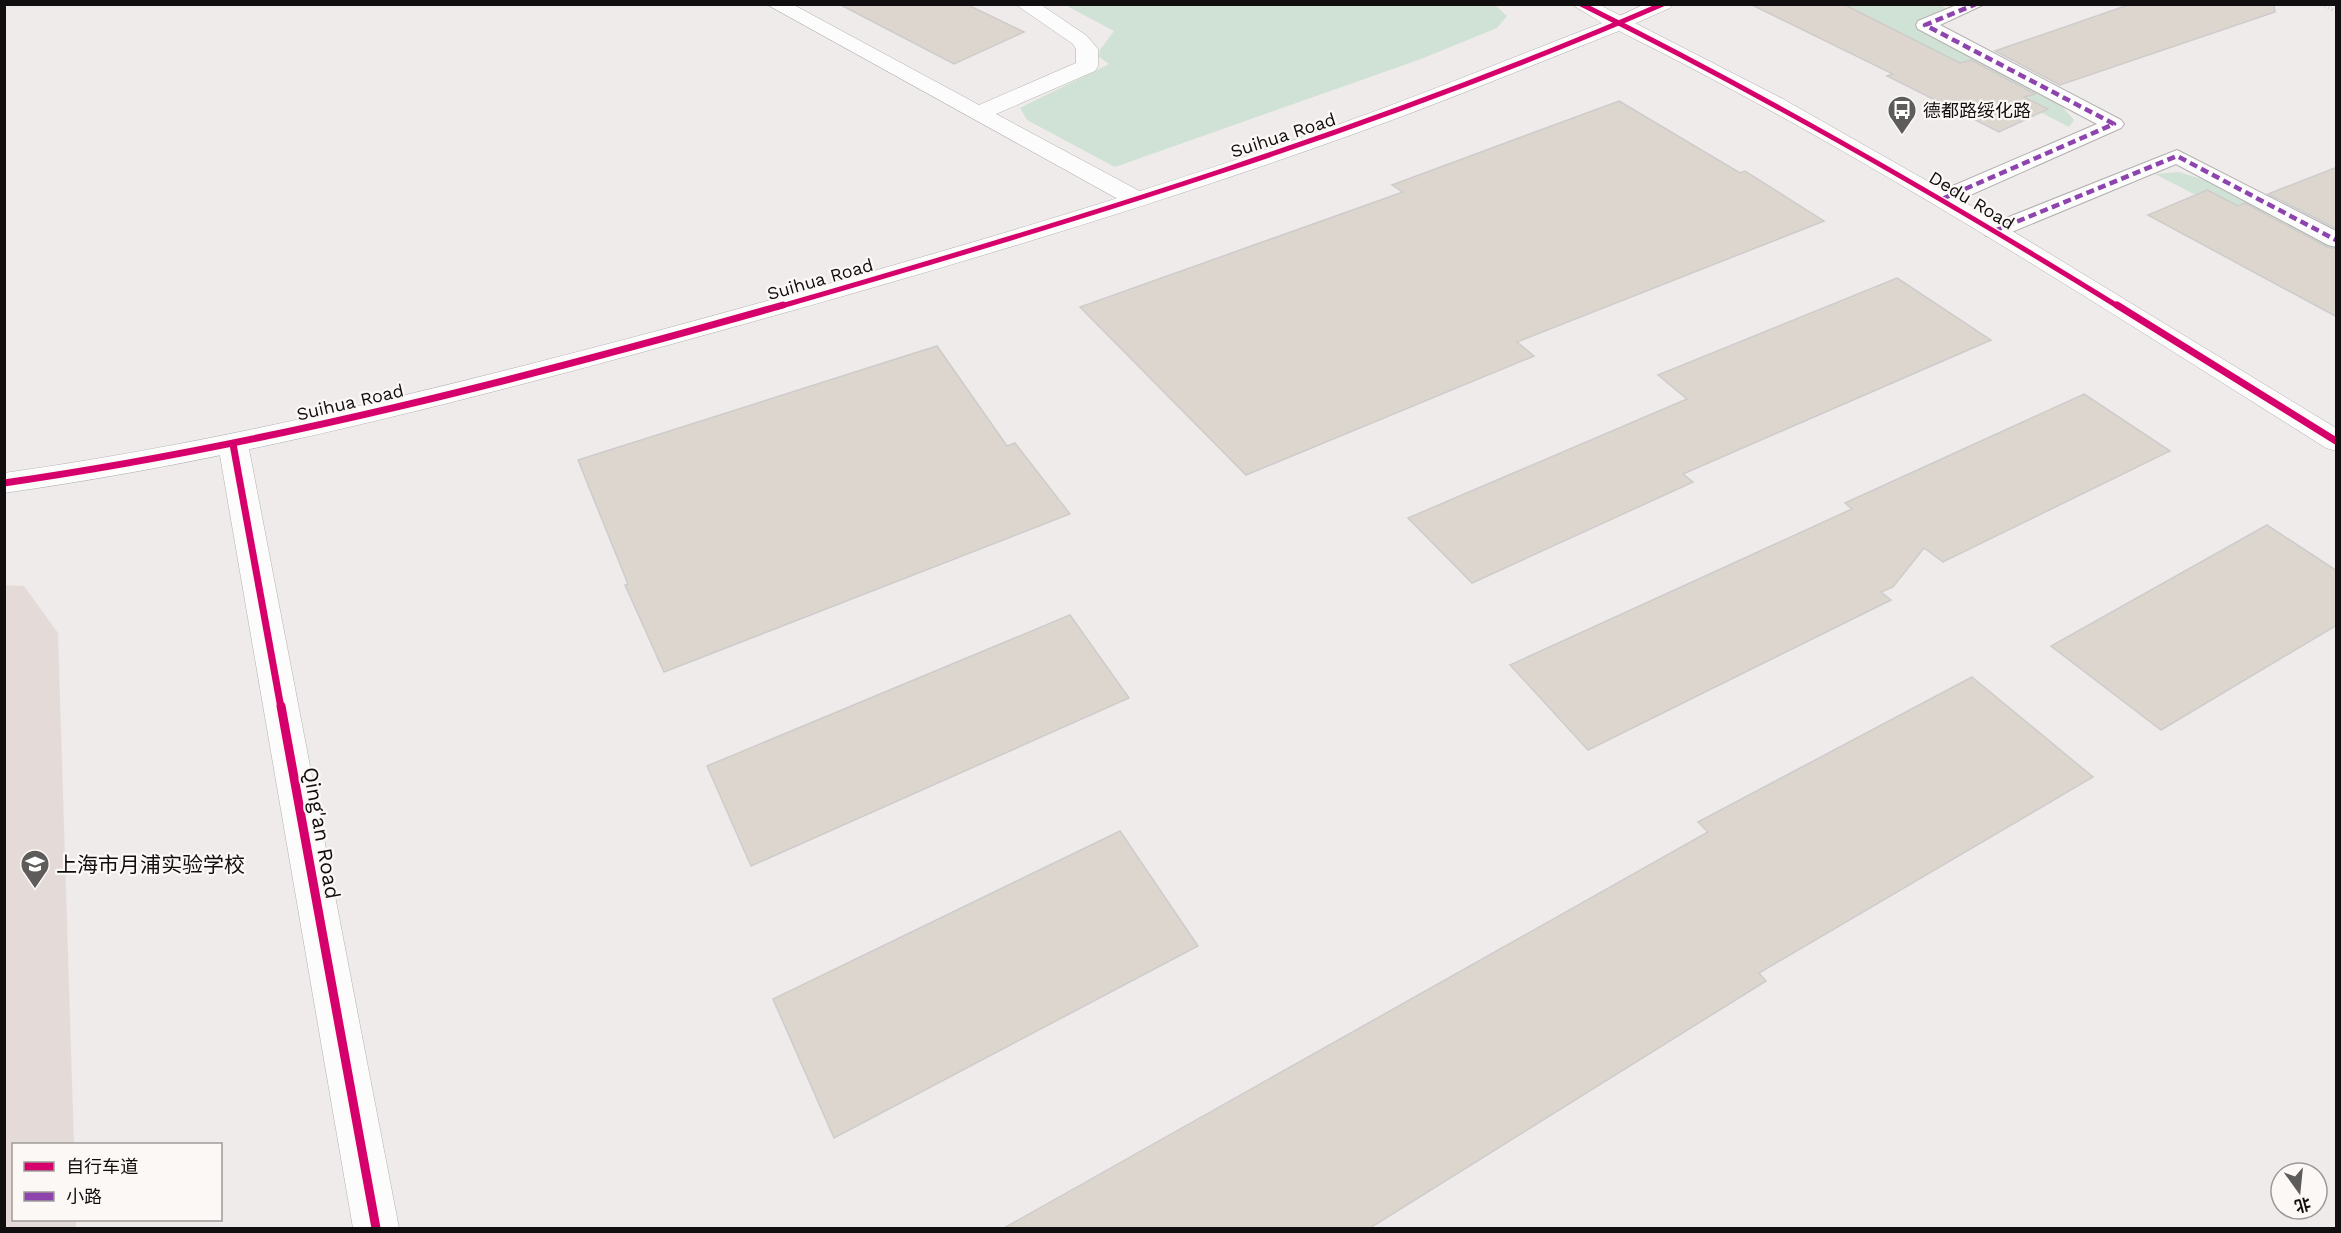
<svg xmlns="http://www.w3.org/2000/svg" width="2341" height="1233" font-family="'Work Sans','Noto Sans SC',sans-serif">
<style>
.built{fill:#e4dbd9}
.green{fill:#d0e1d5}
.building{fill:#dcd6cf;stroke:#cecccb;stroke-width:1.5}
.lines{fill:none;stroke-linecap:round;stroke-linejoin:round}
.pedestrian-casing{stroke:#b3b1b0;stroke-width:2}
.minor-casing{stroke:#b3b1b0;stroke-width:1}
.tertiary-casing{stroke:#b3b1b0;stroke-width:1}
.path{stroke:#cfcece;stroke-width:3;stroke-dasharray:1 3;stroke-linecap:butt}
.pedestrian{fill:#fcfcfc;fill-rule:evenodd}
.minor{fill:#fcfcfc;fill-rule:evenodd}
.tertiary{fill:#fcfcfc;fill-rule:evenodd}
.quiet{stroke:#8e44ad;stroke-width:4.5;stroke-dasharray:8 4.5;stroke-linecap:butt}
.cycleway-far2-casing{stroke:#fcf8f6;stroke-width:8}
.cycleway-far1-casing{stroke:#fcf8f6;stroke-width:10}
.cycleway-casing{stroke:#fcf8f6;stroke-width:13}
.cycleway-far2{stroke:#d6006c;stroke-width:5}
.cycleway-far1{stroke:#d6006c;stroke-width:7}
.cycleway{stroke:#d6006c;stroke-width:9}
.labels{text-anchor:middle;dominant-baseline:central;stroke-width:4.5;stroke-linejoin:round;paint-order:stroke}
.far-poi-label{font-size:18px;fill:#100e0e;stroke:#fcf8f6;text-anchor:start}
.far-street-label{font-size:18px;fill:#100e0e;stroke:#fcf8f6}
.street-label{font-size:21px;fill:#100e0e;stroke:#fcf8f6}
.poi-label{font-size:21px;fill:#100e0e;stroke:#fcf8f6;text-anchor:start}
</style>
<rect width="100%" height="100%" fill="#eeebea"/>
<polygon class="built" points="4,585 24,586 58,633 74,1144 14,1144 14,1220 76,1220 76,1228 5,1228"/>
<g class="green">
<polygon points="1494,4 1507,16 1497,28 1421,59 1115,167 1027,120 1020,108 1109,64 1099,57 1100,50 1114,31 1065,5"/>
<polygon points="1938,4 1949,10 1915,25 2058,102 2074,120 2069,127 1833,5"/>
<polygon points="2179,172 2226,187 2336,244 2336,268 2155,174"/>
</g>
<g class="building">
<polygon points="839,4 966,4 1024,32 954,64"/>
<polygon points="1750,4 1843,4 1960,63 1971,60 2035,94 2024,97 2048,109 1999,132 1887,76 1893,74"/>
<polygon points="2131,4 2274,4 2275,12 2060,85 1995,51"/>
<polygon points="1619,101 1740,173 1745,171 1824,221 1517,342 1534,356 1246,475 1080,307 1403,192 1392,185"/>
<polygon points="2337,167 2337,229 2268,194"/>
<polygon points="2207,190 2238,206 2245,203 2327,247 2337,249 2337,317 2148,215"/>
<polygon points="1897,278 1991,340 1683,474 1693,482 1472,583 1408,518 1687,399 1658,375"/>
<polygon points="937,346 1007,446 1015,443 1070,514 664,672 625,585 628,584 578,460"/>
<polygon points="2084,394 2170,451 1943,562 1924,548 1893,587 1881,592 1891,600 1588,750 1510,665 1852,509 1845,503"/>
<polygon points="2267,525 2337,571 2337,625 2161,730 2051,646"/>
<polygon points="1070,615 1129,698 751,866 707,766"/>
<polygon points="1972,677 2093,777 1759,973 1766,981 1370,1228 1004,1228 1708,832 1698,822"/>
<polygon points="1120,831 1198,946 834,1138 773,999"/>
</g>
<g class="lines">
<g class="pedestrian-casing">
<g id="pedestrian">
<polygon points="1959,4 1985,4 1940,25 2121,120 2124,124 2121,128 1950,204 1934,204 1931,199 1934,194 2097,124 1918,29 1916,25 1918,21"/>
<polygon points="2177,150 2336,231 2336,247 2328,245 2176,164 2002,236 1986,236 1983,231 1986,226"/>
</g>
</g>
<g class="minor-casing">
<g id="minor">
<polygon points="766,4 792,4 979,105 1076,63 1076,49 1073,44 1015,4 1040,4 1087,36 1098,49 1098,66 1095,71 996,114 1145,194 1148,199 1145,204 1136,206 1127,204"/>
<polygon points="1645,4 1673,4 1670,8 1627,27 1613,27 1610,23 1613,19"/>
<polygon points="233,434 243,437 248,444 399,1228 353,1228 218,444 223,437"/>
</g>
</g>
<g class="tertiary-casing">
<path id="tertiary" d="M1571,4H1598L1783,99L1973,207L2336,428V451L2326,448C2094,302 1864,153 1619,31C1530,66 1441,103 1351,135C1128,215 901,281 672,344C452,404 231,461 4,493V473C226,442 442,388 657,331C886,269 1114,204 1337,125C1427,93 1514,57 1602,23Z"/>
</g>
<polyline class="path" points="2321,4 2336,12"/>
<use href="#pedestrian" class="pedestrian"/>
<use href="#minor" class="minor"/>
<use href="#tertiary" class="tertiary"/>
<g class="quiet">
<polyline points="1942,199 2114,124 1925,25 1976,4"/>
<polyline points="1994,231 2177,156 2336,240"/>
</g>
<g class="cycleway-far2-casing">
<g id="cycleway-far2">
<path d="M1581,4C1766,96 1943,198 2119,307"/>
<path d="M778,307C1077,221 1377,128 1663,4"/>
</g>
</g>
<g class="cycleway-far1-casing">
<g id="cycleway-far1">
<polyline points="2117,305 2336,441"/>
<polyline points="233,444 281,708"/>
<path d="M4,483C268,445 526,378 783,305"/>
</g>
</g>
<g class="cycleway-casing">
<polyline id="cycleway" points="281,706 376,1228"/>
</g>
<use href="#cycleway-far2" class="cycleway-far2"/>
<use href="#cycleway-far1" class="cycleway-far1"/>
<use href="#cycleway" class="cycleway"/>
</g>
<defs>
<g id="bus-pin" transform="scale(1.5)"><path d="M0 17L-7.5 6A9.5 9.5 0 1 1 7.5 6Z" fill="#5e5b5b" stroke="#fcf8f6"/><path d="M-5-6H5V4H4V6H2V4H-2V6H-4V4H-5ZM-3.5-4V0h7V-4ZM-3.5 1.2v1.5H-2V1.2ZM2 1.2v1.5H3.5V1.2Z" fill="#fff"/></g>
<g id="school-pin" transform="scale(1.5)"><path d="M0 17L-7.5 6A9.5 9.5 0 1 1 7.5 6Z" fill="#5e5b5b" stroke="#fcf8f6"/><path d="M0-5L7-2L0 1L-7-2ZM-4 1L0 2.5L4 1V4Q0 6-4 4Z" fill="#fff"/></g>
</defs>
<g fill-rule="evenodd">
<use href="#bus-pin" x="1902" y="110"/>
<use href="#school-pin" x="35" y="864"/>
</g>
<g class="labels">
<g class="far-poi-label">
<text x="1923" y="110">德都路绥化路</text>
</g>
<g class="far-street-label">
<text transform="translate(1283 135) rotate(-18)">Suihua Road</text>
<text transform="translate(1972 200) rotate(31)">Dedu Road</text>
<text transform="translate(820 279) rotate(-16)">Suihua Road</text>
<text transform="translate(350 402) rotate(-13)">Suihua Road</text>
</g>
<g class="street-label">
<text transform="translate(322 833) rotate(80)">Qing'an Road</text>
</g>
<g class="poi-label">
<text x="56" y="864">上海市月浦实验学校</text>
</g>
</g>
<rect width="2341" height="1233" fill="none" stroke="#100e0e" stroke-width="12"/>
<rect x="12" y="1143" width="210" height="78" fill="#fcf8f6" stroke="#9e9a99" stroke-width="1.5"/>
<rect x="24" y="1162" width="30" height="9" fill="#d6006c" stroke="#9e9a99" stroke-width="1.5"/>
<text x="66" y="1173" font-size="18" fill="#100e0e">自行车道</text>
<rect x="24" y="1192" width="30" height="9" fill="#8e44ad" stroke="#9e9a99" stroke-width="1.5"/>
<text x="66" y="1203" font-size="18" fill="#100e0e">小路</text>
<g transform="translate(2299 1191) rotate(165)"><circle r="28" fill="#fcf8f6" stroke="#9e9a99" stroke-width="1.5"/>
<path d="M0-4.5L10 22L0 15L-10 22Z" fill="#5e5b5b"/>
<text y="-9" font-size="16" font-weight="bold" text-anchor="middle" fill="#100e0e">北</text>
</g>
</svg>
